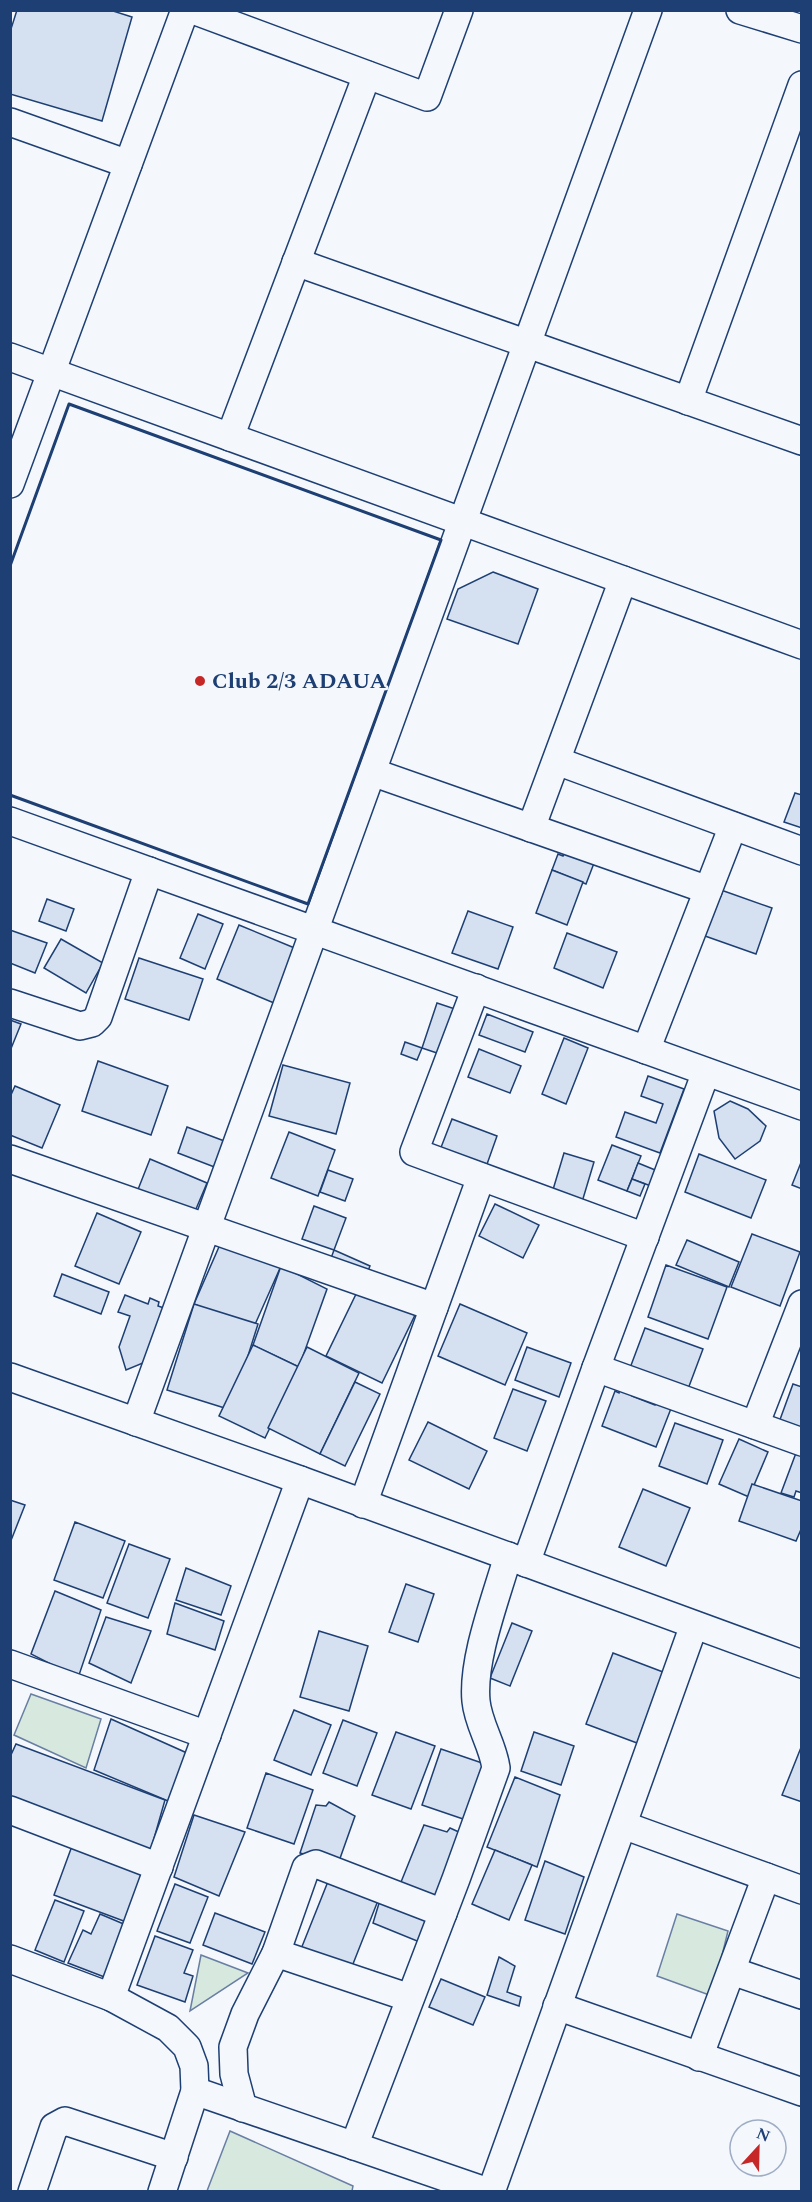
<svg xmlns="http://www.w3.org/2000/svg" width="812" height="2202" font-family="Spectral,serif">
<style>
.green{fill:#d7e8df;stroke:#687fa3;stroke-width:1.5}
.building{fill:#d5e0f0;stroke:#1d3f73;stroke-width:1.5}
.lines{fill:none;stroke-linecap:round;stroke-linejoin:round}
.minor-casing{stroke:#1d3f73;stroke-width:30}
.minor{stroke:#f4f7fb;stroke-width:27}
.wall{stroke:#1d3f73;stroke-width:3}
.poi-dot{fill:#c62828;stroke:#f4f7fb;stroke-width:2}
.labels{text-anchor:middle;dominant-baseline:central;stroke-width:4.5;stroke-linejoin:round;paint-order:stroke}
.poi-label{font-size:22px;font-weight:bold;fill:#1d3f73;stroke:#f4f7fb;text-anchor:start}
</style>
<rect width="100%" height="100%" fill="#f4f7fb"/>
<g class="green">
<polygon points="31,1694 101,1719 86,1768 14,1735"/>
<polygon points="677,1914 728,1931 712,1996 657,1976"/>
<polygon points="201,1955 248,1973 190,2011"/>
<polygon points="230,2131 353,2186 352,2191 207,2191"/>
</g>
<g class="building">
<polygon points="17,10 110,10 132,17 102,121 10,94 10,32"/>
<polygon points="493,572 538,589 518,644 447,619 458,589"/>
<polygon points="795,793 802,795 802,828 784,822"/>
<polygon points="567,847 596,858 586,884 552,870 558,854 563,856"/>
<polygon points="552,870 583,882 567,925 536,913"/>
<polygon points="721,890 772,908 756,954 705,936"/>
<polygon points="47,899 74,909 66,931 39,921"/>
<polygon points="468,911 513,927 498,969 452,953"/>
<polygon points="198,914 223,924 205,969 180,958"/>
<polygon points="239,925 297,949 274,1003 217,979"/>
<polygon points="10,930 47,943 35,973 10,963"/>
<polygon points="567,933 617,952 603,988 554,968"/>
<polygon points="61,939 103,963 86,993 44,968"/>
<polygon points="139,958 203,979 189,1020 125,999"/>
<polygon points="437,1003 455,1009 440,1054 422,1048"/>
<polygon points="487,1014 533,1032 525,1052 479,1035"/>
<polygon points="10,1020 21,1024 10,1051"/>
<polygon points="564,1038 588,1048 566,1104 542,1094"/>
<polygon points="405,1042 422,1048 417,1060 401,1054"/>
<polygon points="479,1049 521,1066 510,1093 468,1077"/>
<polygon points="98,1061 168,1086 151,1135 82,1111"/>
<polygon points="283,1065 350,1083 336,1134 269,1116"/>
<polygon points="648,1076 684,1089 660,1153 616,1137 625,1112 656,1123 663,1104 641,1096"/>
<polygon points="15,1086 60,1105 42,1148 10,1135 10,1097"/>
<polygon points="730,1101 748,1109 766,1126 760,1141 735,1159 719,1138 714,1111"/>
<polygon points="452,1119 497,1136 486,1167 440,1150"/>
<polygon points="187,1127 227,1142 217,1168 178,1153"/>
<polygon points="289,1132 335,1150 318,1196 271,1178"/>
<polygon points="612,1145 641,1156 627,1191 598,1180"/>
<polygon points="564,1153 594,1162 582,1202 552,1193"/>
<polygon points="699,1154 766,1180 751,1218 685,1192"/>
<polygon points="150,1159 207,1183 193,1216 137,1192"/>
<polygon points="802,1160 802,1189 792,1185"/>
<polygon points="638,1163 665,1174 659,1189 632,1179"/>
<polygon points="328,1170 353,1179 345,1201 320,1192"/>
<polygon points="632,1179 645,1184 640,1196 627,1191"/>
<polygon points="495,1204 539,1225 523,1258 479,1236"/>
<polygon points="314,1206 346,1218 334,1250 302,1239"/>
<polygon points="97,1213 141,1232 119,1284 75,1266"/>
<polygon points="752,1234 800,1252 780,1306 731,1287"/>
<polygon points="222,1240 281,1266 253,1329 194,1304"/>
<polygon points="687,1240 739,1262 729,1287 676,1265"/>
<polygon points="334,1250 370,1266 366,1276 330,1261"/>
<polygon points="666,1265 727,1287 708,1339 648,1317"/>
<polygon points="281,1266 327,1289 299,1367 253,1345"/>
<polygon points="62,1274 109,1292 101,1314 54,1296"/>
<polygon points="359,1288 415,1315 382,1383 326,1356"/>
<polygon points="125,1295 148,1304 150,1298 159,1302 158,1306 164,1308 143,1363 126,1370 119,1347 130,1316 118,1312"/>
<polygon points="194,1304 258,1324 231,1410 167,1390"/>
<polygon points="460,1304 527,1333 505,1385 438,1356"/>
<polygon points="645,1328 703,1349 688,1389 630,1368"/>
<polygon points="253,1345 299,1367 265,1438 219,1416"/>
<polygon points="307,1347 359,1373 320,1454 268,1428"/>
<polygon points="527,1347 571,1363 559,1397 515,1380"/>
<polygon points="355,1382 380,1394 345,1466 320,1454"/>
<polygon points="793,1384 802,1387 802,1434 778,1425"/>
<polygon points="620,1388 633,1393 632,1396 655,1405 657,1400 672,1406 656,1447 602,1426 615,1391 619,1393"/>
<polygon points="513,1389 546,1401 527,1451 494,1438"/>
<polygon points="428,1422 487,1451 469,1489 409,1460"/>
<polygon points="675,1423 723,1440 707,1484 659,1466"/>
<polygon points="739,1439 768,1452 749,1497 719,1484"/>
<polygon points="796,1453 802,1455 802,1493 796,1491 794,1497 781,1493"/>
<polygon points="752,1484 802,1501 802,1527 796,1541 739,1521"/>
<polygon points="643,1489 690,1508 666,1566 619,1547"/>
<polygon points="10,1500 25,1505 10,1543"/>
<polygon points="75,1522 125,1541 103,1598 54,1580"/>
<polygon points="129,1544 170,1559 148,1618 107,1603"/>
<polygon points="186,1568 231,1586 221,1615 176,1600"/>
<polygon points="406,1584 434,1594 418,1642 389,1632"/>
<polygon points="55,1591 101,1610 78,1678 31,1654"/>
<polygon points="175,1603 224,1621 215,1650 167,1634"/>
<polygon points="106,1617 151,1631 131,1683 89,1663"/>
<polygon points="512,1623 532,1631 510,1686 490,1678"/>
<polygon points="319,1631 368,1646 349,1711 300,1697"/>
<polygon points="613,1653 663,1672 637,1743 586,1724"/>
<polygon points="294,1710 331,1725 311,1775 274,1760"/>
<polygon points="111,1719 187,1753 168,1801 94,1770"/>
<polygon points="343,1720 377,1733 357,1786 323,1773"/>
<polygon points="396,1732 435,1746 411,1809 372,1795"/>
<polygon points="534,1732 574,1746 561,1785 521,1771"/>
<polygon points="16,1744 165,1800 149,1856 10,1800 10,1757"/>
<polygon points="802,1745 802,1802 782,1795"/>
<polygon points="441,1749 488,1765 469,1821 422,1805"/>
<polygon points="266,1773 313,1790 294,1844 247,1828"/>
<polygon points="515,1777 560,1795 537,1867 487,1847"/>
<polygon points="329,1802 355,1816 338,1864 300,1853 316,1805 326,1806"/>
<polygon points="194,1815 245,1832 219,1896 174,1877"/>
<polygon points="424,1825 447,1832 450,1828 461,1833 441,1904 399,1887"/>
<polygon points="72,1846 147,1875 129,1923 54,1895"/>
<polygon points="495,1850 532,1865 509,1920 472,1904"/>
<polygon points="545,1861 584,1877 565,1934 525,1920"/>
<polygon points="329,1879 379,1898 351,1969 301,1949"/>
<polygon points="175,1884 208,1897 190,1943 157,1931"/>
<polygon points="55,1900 84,1911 64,1962 35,1950"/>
<polygon points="380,1900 429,1916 422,1943 373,1923"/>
<polygon points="215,1913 265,1932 252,1964 203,1945"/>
<polygon points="100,1914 126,1925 107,1978 68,1963 83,1930 91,1934"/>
<polygon points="155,1936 193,1950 184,1973 193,1976 185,2002 137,1985"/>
<polygon points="499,1957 515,1966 507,1992 521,1997 519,2006 487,1995"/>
<polygon points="441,1979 485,1997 473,2025 429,2007"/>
</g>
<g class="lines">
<g class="minor-casing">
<g id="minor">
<polyline points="193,10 427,97 459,10"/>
<polyline points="740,10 802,29"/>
<polyline points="10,122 128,164"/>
<polyline points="296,262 802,441"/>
<polyline points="10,357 802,645"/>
<polyline points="688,401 802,85"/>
<polyline points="230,437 367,75"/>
<polyline points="10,484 185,10"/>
<polyline points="557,761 802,851"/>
<polyline points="372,772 708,890"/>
<polyline points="10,821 802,1106"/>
<polyline points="531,828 623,580"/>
<polyline points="476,988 414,1152 645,1237"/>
<polyline points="10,1003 80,1026 92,1023 98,1017 149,871"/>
<polyline points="646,1050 733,826"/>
<polyline points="10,1159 434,1307"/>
<polyline points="596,1368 802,1442"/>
<polyline points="10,1377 300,1480 802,1664"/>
<polyline points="136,1422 648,10"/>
<polyline points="755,1425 802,1304"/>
<polyline points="363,1504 481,1177"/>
<polyline points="526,1563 596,1368 706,1072"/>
<polyline points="10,1664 207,1735"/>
<polyline points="10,1810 159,1867"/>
<polyline points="623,1825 802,1890"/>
<polyline points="276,1953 410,1998"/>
<polyline points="10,1959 111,1997 168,2028 187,2047 194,2066 195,2091 162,2192"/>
<polyline points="732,1971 802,1995"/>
<polyline points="111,1997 300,1480"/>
<polyline points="557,2006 802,2092"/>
<polyline points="699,2057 766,1877"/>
<polyline points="195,2091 488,2192"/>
<polyline points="243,2108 234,2074 233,2047 245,2014 276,1953 306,1868 316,1864 443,1913"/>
<path d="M354,2146L456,1879L496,1768C493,1745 478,1724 476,1701C472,1659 496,1598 508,1556"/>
<polyline points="32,2192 54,2127 65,2121 174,2157"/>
<polyline points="491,2192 694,1625"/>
</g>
</g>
<use href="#minor" class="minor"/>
<polyline class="wall" points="10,566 69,404 441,540 308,904 10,795"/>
</g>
<circle class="poi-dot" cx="200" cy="681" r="6"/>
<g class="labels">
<g class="poi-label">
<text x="212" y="681">Club 2/3 ADAUA</text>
</g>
</g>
<rect width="812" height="2202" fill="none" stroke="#1d3f73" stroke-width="24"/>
<g transform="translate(758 2148) rotate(22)"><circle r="28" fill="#f4f7fb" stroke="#9eadc5" stroke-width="1.5"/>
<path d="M0-4.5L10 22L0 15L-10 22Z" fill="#c62828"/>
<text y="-9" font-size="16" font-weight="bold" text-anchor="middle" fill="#1d3f73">N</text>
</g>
</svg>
